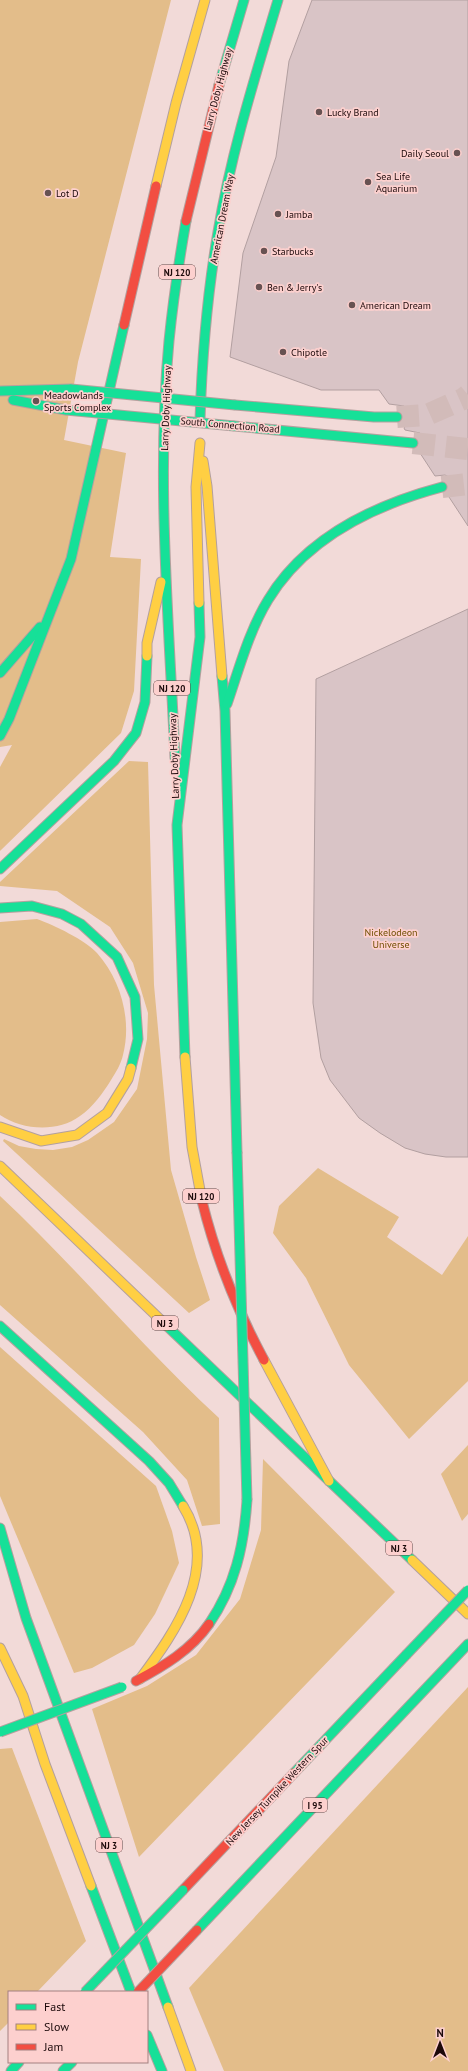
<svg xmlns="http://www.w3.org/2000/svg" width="468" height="2071" font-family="'PT Sans',sans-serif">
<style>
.green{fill:#e3bd8a}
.building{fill:#d9c4c6;stroke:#b29fa0}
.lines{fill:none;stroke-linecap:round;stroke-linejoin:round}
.secondary-tunnel{stroke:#d2bbb9;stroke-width:22;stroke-dasharray:22 11;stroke-linecap:butt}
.fast-casing{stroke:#b4a09e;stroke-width:11}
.slow-casing{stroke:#b4a09e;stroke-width:11}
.jam-casing{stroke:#b4a09e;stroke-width:11}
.fast{stroke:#16e098;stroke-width:9}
.slow{stroke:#ffcf43;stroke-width:9}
.jam{stroke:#f24e42;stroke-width:9}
.fast-bridge-casing{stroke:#b4a09e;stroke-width:11;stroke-linecap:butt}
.jam-bridge-casing{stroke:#b4a09e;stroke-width:11;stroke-linecap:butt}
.fast-bridge{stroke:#16e098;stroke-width:9}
.jam-bridge{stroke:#f24e42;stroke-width:9}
.poi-dot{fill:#675252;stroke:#fdd0ce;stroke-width:1.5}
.labels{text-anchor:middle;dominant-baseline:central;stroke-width:3.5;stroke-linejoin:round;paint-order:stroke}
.shield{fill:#fdd0ce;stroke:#604545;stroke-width:1}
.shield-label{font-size:9px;font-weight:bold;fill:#1c090a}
.street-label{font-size:10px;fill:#1c090a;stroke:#fdd0ce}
.poi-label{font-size:10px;fill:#1c090a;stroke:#fdd0ce;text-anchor:start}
.park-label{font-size:10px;fill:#6f4e00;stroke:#fdd0ce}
</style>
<rect width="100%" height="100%" fill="#f2dad8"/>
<g class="green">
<polygon points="0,0 171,0 78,362 64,440 126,453 110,557 141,559 134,691 121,733 0,851 0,767 12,745 0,747"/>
<polygon points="129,761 148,762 154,985 171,1170 196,1257 210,1300 189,1313 3,1141 4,1139 19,1146 36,1149 53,1150 72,1147 88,1140 114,1122 137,1089 147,1039 148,1013 133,963 110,927 57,891 0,886 0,882"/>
<path d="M37,919C54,925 85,940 97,953C121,980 132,1020 123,1055C121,1064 116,1072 111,1080C103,1093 93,1107 80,1116C57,1133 22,1130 0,1115V922Z"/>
<polygon points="318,1168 399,1217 387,1237 442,1275 468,1236 468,1381 409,1439 349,1365 306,1278 273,1233 279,1206"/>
<path d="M0,1196C76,1267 142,1347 219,1418L220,1524L202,1526L187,1480L143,1432L0,1305Z"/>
<polygon points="0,1347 156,1486 172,1531 179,1563 155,1614 134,1645 92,1668 74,1673 0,1496"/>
<polygon points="468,1445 468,1514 462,1521 441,1474"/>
<polygon points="263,1459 395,1592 139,1857 92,1709 147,1686 196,1655 240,1599 261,1530"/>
<polygon points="468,1687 468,2071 224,2071 189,1988"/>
<polygon points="12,1748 86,1941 37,1992 9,1992 9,2022 0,2031 0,1749"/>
</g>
<g class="building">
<polygon points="312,0 468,0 468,526 449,497 454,490 454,484 451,478 445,475 435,476 420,453 425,445 424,437 420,433 405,430 404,428 408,423 409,417 408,411 404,406 389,404 379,390 321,390 230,357 243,253 276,157 289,61"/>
<polygon points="468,609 468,1157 446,1157 425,1154 405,1148 380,1133 359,1118 330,1080 321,1058 313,1003 316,679"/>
</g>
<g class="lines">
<g class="secondary-tunnel">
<polyline points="397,417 427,415 463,399 468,395"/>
<polyline points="413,443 468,449"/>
<polyline points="442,487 468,484"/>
</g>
<g class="fast-casing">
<g id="fast">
<polyline points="219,85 244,0"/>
<polyline points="0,391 71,389"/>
<polyline points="13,400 66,410"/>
<polyline points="235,405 374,417 397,417"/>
<path d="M200,420C202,357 207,295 218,232C231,153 255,77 278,0"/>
<polyline points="234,426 413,443"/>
<polyline points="0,673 40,627"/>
<polyline points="222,676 225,711 237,1152"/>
<path d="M227,704C239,669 249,631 268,600C306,537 374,505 442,487"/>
<polyline points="0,736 9,719 71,559 124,325"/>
<path d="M175,758C169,620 156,479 169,341C173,301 179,261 186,221"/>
<polyline points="0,869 114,761 136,733 145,702 147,656"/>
<polyline points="0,908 32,906 62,914 81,924 117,957 135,997 138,1039 131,1068"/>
<polyline points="185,1057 177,825 200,637 199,603"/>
<polyline points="0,1326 149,1461 169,1483 183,1506"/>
<polyline points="167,1326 412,1560"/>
<polyline points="0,1528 26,1618 168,2007"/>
<path d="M209,1624C235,1586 244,1546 247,1500"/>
<polyline points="294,1773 406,1655"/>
<polyline points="91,1886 131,1992"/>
<polyline points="197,1930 468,1644"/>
<polyline points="147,2035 162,2071"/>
<polyline points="11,2071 19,2062"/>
<polyline points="63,2071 72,2062"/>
</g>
</g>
<g class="slow-casing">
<g id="slow">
<polyline points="156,186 176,103 205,0"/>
<polyline points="203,461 207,486 222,676"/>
<polyline points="199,603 196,487 200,443"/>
<polyline points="147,656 147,643 161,582"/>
<polyline points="185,1057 192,1147 202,1201"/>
<polyline points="0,1127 41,1141 77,1135 107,1113 128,1079 131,1068"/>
<polyline points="0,1166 167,1326"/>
<polyline points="264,1360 329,1481"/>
<polyline points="412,1560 468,1614"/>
<polyline points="0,1648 23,1696 45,1764 91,1886"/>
<path d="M140,1679C176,1631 221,1567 183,1506"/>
<polyline points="168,2007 191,2071"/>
</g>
</g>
<g class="jam-casing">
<g id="jam">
<polyline points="186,221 219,85"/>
<polyline points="124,325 156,186"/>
<path d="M202,1201C216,1258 236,1308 264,1360"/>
<path d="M136,1681C164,1666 191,1650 209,1624"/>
<polyline points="183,1890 294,1773"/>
</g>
</g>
<use href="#fast" class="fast"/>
<use href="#slow" class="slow"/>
<use href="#jam" class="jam"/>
<g class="fast-bridge-casing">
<g id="fast-bridge">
<polyline points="71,389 235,405"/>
<polyline points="66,410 234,426"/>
<polyline points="237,1152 247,1500"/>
<polyline points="406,1655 468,1590"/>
<polyline points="0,1732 122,1687"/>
<polyline points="85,1992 183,1890"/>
</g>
</g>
<g class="jam-bridge-casing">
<polyline id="jam-bridge" points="138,1992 197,1930"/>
</g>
<use href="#fast-bridge" class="fast-bridge"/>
<use href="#jam-bridge" class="jam-bridge"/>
</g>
<g class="poi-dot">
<circle cx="319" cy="112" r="4"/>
<circle cx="457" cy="153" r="4"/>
<circle cx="368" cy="182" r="4"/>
<circle cx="48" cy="193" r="4"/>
<circle cx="278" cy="214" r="4"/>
<circle cx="264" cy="251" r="4"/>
<circle cx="259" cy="287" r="4"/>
<circle cx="352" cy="305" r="4"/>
<circle cx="283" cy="352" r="4"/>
<circle cx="36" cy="401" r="4"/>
</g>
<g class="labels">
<g class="shield">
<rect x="159" y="265" width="36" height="14" rx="3"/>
<rect x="154" y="681" width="36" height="14" rx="3"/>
<rect x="183" y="1189" width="36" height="14" rx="3"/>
<rect x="152" y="1316" width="26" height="14" rx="3"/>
<rect x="386" y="1541" width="26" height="14" rx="3"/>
<rect x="303" y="1798" width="24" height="14" rx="3"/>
<rect x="96" y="1838" width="26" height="14" rx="3"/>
</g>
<g class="shield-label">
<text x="177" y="272">NJ 120</text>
<text x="172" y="688">NJ 120</text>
<text x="201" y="1196">NJ 120</text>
<text x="165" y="1323">NJ 3</text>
<text x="399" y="1548">NJ 3</text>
<text x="315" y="1805">I 95</text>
<text x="109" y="1845">NJ 3</text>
</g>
<g class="street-label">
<text transform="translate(218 89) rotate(-75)">Larry Doby Highway</text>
<text transform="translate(222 219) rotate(-79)">American Dream Way</text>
<text transform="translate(166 408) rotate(-88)">Larry Doby Highway</text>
<text transform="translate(230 425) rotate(5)">South Connection Road</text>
<text transform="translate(174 756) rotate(-92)">Larry Doby Highway</text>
<text transform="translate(277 1791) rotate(-47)">New Jersey Turnpike Western Spur</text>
</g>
<g class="poi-label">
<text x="327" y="112">Lucky Brand</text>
<text x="449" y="153" text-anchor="end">Daily Seoul</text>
<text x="376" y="176">Sea Life<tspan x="376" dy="12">Aquarium</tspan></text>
<text x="56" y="193">Lot D</text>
<text x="286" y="214">Jamba</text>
<text x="272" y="251">Starbucks</text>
<text x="267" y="287">Ben &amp; Jerry's</text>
<text x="360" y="305">American Dream</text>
<text x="291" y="352">Chipotle</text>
<text x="44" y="395">Meadowlands<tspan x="44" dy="12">Sports Complex</tspan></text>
</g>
<g class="park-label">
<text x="391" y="932">Nickelodeon<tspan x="391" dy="12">Universe</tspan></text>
</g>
</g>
<rect x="8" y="1991" width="140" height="72" fill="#fdd0ce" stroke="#a38080"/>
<rect x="16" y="2004" width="20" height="6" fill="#16e098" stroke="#a38080"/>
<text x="44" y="2011" font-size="12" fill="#1c090a">Fast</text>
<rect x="16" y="2024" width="20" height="6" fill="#ffcf43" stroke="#a38080"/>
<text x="44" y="2031" font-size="12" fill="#1c090a">Slow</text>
<rect x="16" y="2044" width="20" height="6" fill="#f24e42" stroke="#a38080"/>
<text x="44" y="2051" font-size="12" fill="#1c090a">Jam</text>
<g transform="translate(440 2043)" stroke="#fdd0ce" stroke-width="3" paint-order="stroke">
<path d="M0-3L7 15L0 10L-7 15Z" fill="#1c090a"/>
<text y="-6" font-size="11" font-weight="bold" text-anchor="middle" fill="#1c090a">N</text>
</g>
</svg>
